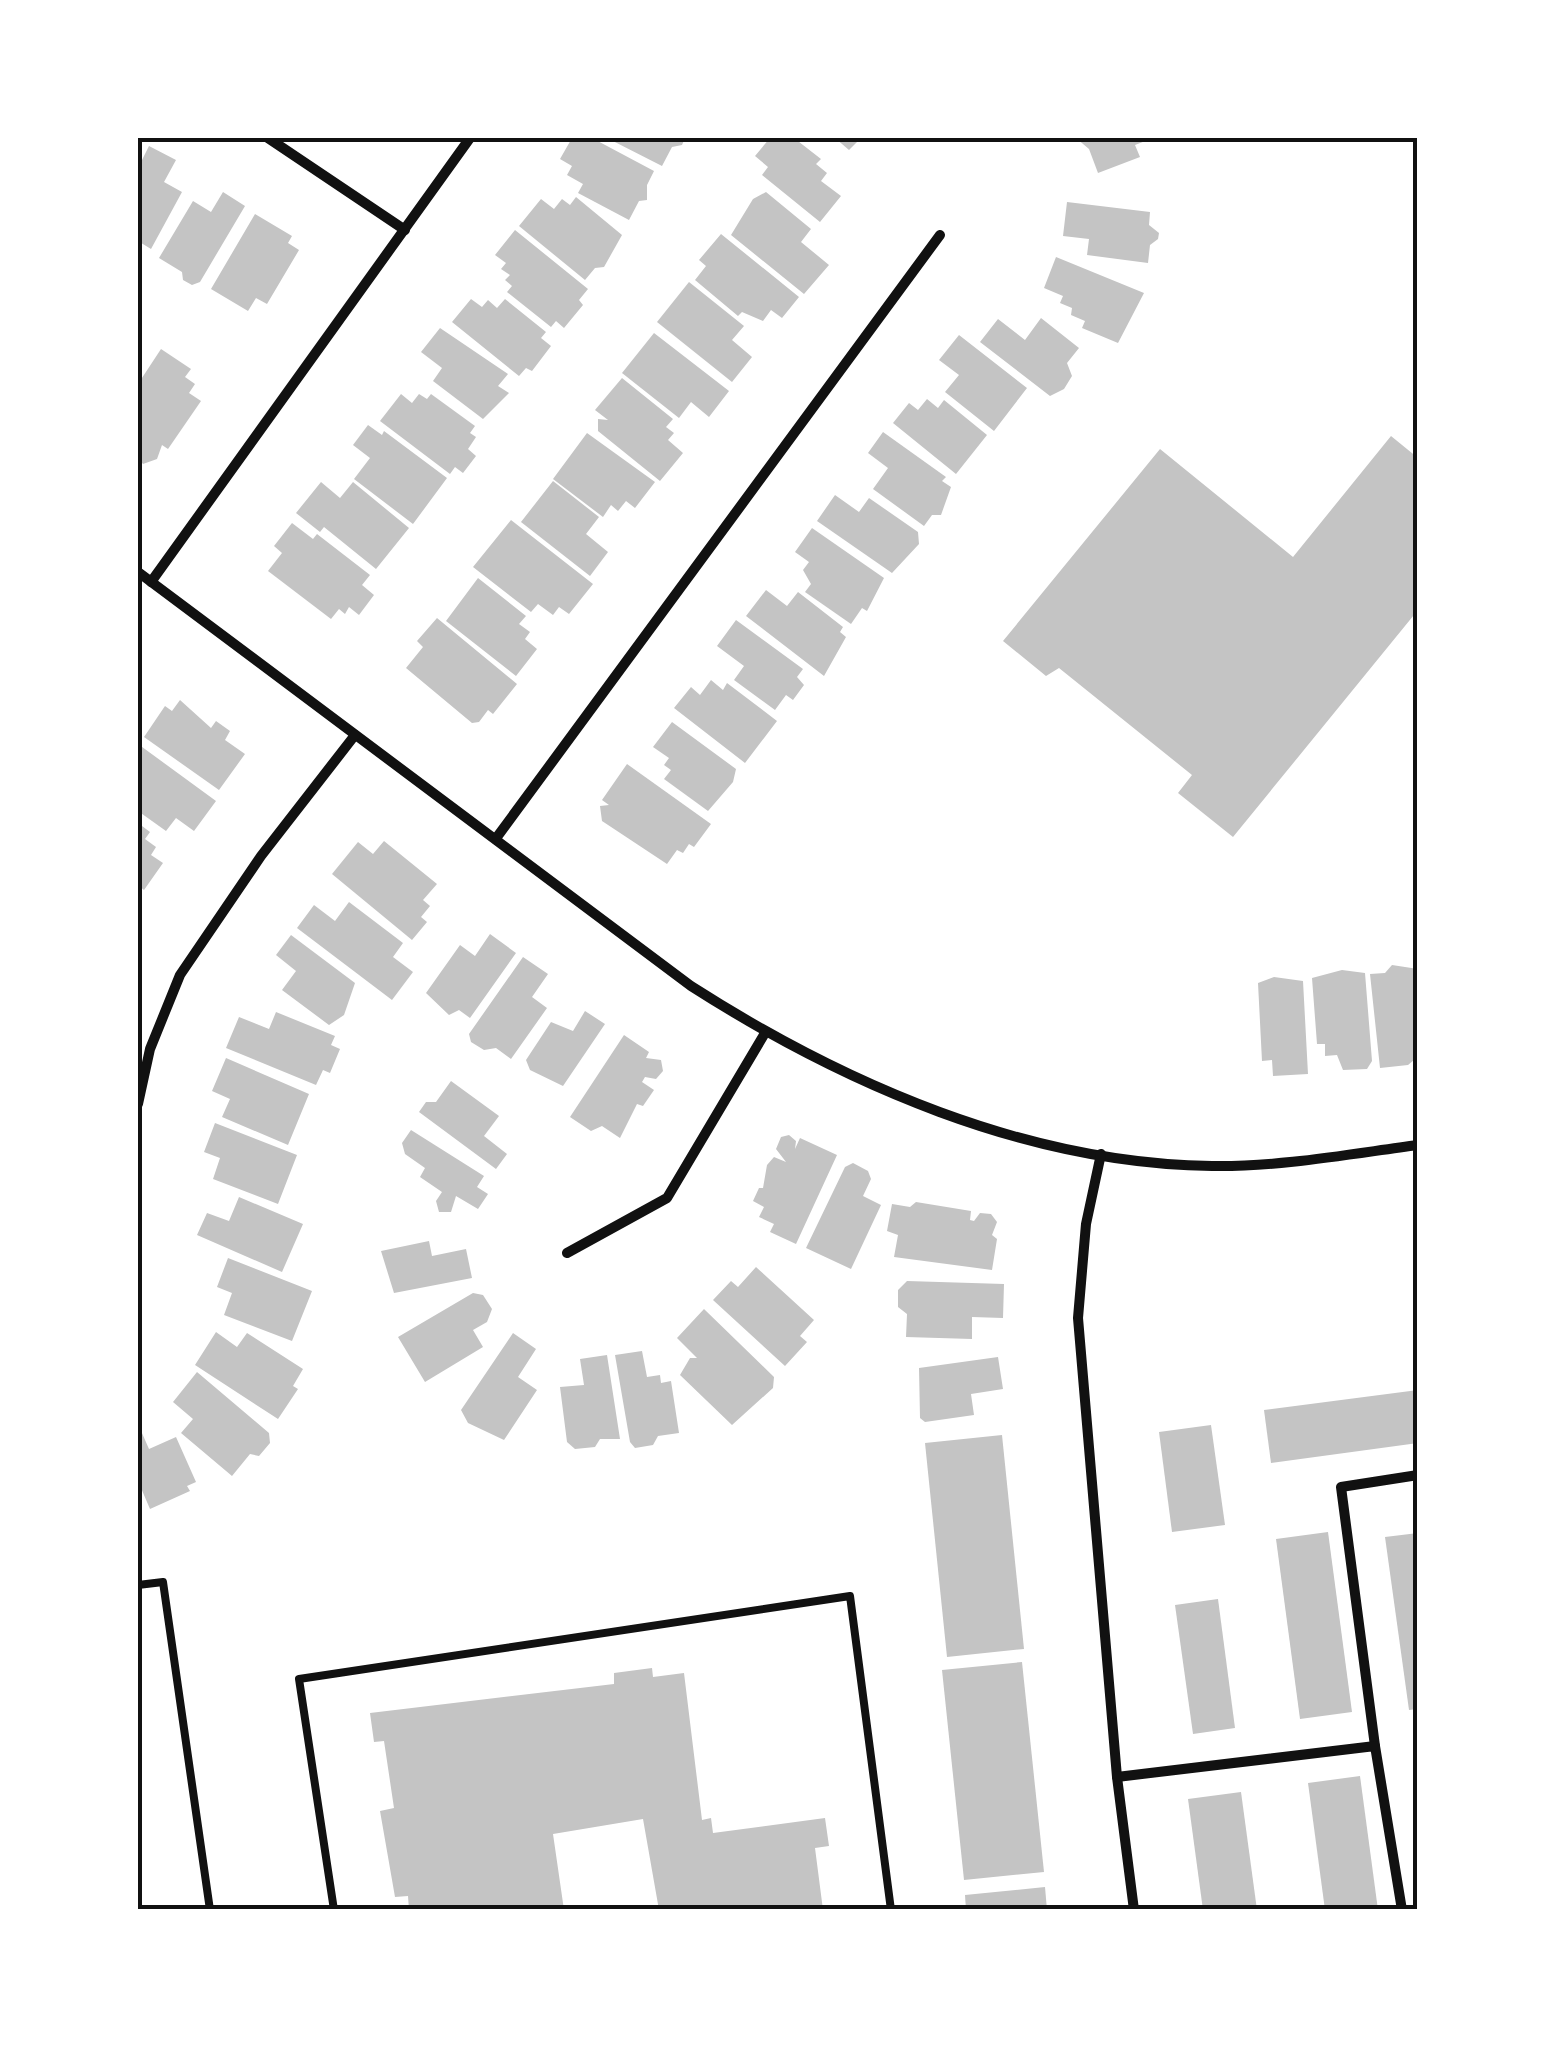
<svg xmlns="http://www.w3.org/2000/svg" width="1555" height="2047" font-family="Signika,sans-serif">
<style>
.building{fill:#c4c4c4}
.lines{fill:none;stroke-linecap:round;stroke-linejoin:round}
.service{stroke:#111;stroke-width:8}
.minor{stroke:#111;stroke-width:10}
.neatline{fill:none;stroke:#111;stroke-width:4}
</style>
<rect width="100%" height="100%" fill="#fff"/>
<g class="building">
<polygon points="572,138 592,138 654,171 647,185 647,200 639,201 629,220 578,193 583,184 567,175 572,166 560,159"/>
<polygon points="607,138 685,138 682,145 672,147 662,166"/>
<polygon points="770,138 794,138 821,159 816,164 827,173 821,181 841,196 820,222 762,175 768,167 755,156"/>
<polygon points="835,138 861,138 849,150"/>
<polygon points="1076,138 1153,138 1135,145 1140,157 1098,173 1089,149"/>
<polygon points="149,146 176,160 164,182 182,192 151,249 138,241 138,168"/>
<polygon points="223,192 245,206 200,282 192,285 183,280 182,272 159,258 193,201 211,212"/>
<polygon points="766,192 811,229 801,242 829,265 804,294 731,235 753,199"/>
<polygon points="576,197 622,235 604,267 595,268 585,280 519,226 541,199 554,209 562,199 570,205"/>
<polygon points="1067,202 1150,212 1149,225 1159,233 1158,239 1150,245 1148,263 1087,255 1089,239 1063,236"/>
<polygon points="255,214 292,236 288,243 299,250 267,304 256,298 248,311 211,289"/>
<polygon points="515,230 588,289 579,300 583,305 564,328 556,321 551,327 507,292 512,286 505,280 510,275 501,269 506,263 495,255"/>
<polygon points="721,234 799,297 782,318 771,310 763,321 742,312 738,316 695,280 706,266 699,260"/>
<polygon points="1056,257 1144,293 1118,343 1082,328 1085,321 1071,315 1072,308 1060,303 1063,296 1044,288"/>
<polygon points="689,282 744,326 732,340 752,357 732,382 657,322"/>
<polygon points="471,299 482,307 488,300 497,308 505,299 546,332 541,338 551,346 532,371 526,368 519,376 452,322"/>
<polygon points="1041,318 1079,348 1067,363 1072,376 1064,389 1050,396 980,342 998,319 1025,340"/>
<polygon points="440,328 508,374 498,386 509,393 483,419 433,381 442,368 421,352"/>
<polygon points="654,333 729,391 709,417 691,402 679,418 622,373"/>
<polygon points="959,335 1027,388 994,431 945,392 959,375 939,360"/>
<polygon points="161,349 191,369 185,377 195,384 189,393 201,401 168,449 162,445 157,459 143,464 138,458 138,384"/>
<polygon points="622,378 673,419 666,427 674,433 668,440 683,453 660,481 598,431 598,419 608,420 595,410"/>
<polygon points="401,394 412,403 419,394 427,399 431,394 475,426 470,433 476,437 468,449 476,456 463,473 455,467 450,474 380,421"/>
<polygon points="927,399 938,408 944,400 987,435 956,474 893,423 909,403 918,410"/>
<polygon points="368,425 382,435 384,431 447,478 413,524 354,479 370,458 353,445"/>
<polygon points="883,432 946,477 942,481 951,487 941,515 932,515 924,526 873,489 888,468 868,453"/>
<polygon points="587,433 655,482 635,508 626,501 618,511 611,505 603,517 553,479"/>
<polygon points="1391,436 1418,458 1418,610 1233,837 1178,793 1192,775 1059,668 1046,676 1003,641 1160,449 1293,557"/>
<polygon points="553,481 599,517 586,534 608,552 590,576 521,522"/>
<polygon points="321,482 340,498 353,482 409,528 376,569 324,527 320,532 296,513"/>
<polygon points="835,495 859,512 869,498 918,532 919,544 892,573 817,521"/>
<polygon points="511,520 593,584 569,614 559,607 553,615 538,604 531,612 473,567"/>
<polygon points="292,523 313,539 317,534 370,575 362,585 374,595 359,615 349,607 345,614 339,609 331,619 268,571 282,553 274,546"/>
<polygon points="812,528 884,578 867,611 862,608 851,624 805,592 811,584 803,570 809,562 795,552"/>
<polygon points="478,578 526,616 519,624 530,632 525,639 537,649 516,676 446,621"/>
<polygon points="766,590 787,606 798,592 843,627 840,632 846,637 824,676 746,616"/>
<polygon points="437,618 517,684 493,714 488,710 479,722 472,723 406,668 423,647 417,641"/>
<polygon points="736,620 803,669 797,677 804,685 793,700 786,695 775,710 734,680 744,666 717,646"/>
<polygon points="711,680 723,690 727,683 777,721 745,763 674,708 691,687 700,695"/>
<polygon points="180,700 211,728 216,721 230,731 225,740 245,754 219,790 144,737 165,706 172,711"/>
<polygon points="672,722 736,769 733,782 708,811 664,779 671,770 664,765 669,758 653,747"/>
<polygon points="138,744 216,801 194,831 176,818 166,831 138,811"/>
<polygon points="627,764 711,824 694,847 689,844 683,853 677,850 667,864 602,821 600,806 609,805 602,800"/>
<polygon points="138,823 150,832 145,839 156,847 151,855 163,863 144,890 138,885"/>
<polygon points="384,841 437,884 423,900 430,906 421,917 427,922 412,940 332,874 358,842 373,854"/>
<polygon points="349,902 403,943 393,957 413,972 392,1000 297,928 314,905 335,921"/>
<polygon points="490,934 516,953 470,1018 459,1010 449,1015 426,993 460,945 475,956"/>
<polygon points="291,935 355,983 344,1015 329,1025 282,990 296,971 276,955"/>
<polygon points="523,957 548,974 532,997 547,1008 511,1059 496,1048 484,1050 471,1042 469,1034"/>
<polygon points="1392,965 1418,969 1418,1042 1413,1043 1414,1060 1408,1065 1380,1068 1370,974 1385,973"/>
<polygon points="1342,970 1365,973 1372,1061 1367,1069 1343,1070 1337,1055 1325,1056 1325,1044 1317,1044 1312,978"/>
<polygon points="1274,977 1303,981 1308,1074 1273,1076 1272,1060 1262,1061 1258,983"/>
<polygon points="585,1011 605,1024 563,1086 530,1070 526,1060 551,1022 573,1031"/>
<polygon points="276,1012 335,1036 331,1045 340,1049 330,1073 323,1070 316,1085 226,1048 239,1017 269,1029"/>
<polygon points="624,1035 649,1052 646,1058 661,1060 663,1071 656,1079 645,1077 642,1082 654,1090 643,1106 637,1104 620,1138 602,1126 591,1131 570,1117"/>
<polygon points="226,1058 309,1094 288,1145 222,1117 230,1099 212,1091"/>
<polygon points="451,1081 499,1116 484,1136 507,1154 496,1169 419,1112 426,1102 436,1102"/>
<polygon points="215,1123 297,1155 278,1204 213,1179 220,1158 204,1152"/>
<polygon points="411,1130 484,1176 477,1187 488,1194 478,1209 456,1196 451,1212 439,1212 436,1201 442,1192 420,1177 425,1168 405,1154 402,1143"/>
<polygon points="789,1135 796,1141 795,1149 800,1138 837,1155 796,1244 770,1232 774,1224 759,1217 764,1207 753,1201 759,1188 763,1188 767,1165 774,1157 786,1162 776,1149 781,1137"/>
<polygon points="853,1163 868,1171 871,1179 863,1196 881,1205 851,1269 806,1248 845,1167"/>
<polygon points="239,1197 303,1224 282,1272 197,1235 207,1213 229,1221"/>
<polygon points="916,1202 971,1211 970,1220 974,1221 980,1213 991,1214 997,1222 992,1235 997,1239 992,1270 894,1257 898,1235 887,1231 892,1204 910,1207"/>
<polygon points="429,1241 432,1256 466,1249 472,1278 394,1293 381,1251"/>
<polygon points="228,1258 312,1291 292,1341 224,1315 232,1293 217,1287"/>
<polygon points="756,1267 814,1320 800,1336 807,1342 785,1366 713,1300 731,1281 738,1287"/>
<polygon points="907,1281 1004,1284 1003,1318 972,1317 972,1339 906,1337 907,1314 898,1307 898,1290"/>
<polygon points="473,1293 483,1295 492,1309 487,1322 473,1330 483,1347 425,1382 398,1337"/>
<polygon points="704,1309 774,1377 773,1388 732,1425 680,1375 690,1358 697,1358 677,1338"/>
<polygon points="216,1332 237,1347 247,1333 303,1369 293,1386 298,1389 278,1419 195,1365"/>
<polygon points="513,1333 536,1349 518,1377 537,1390 504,1440 468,1423 461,1410"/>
<polygon points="642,1351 647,1377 660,1375 661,1383 671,1381 679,1433 658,1436 653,1445 635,1448 630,1442 615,1355"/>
<polygon points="607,1355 620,1439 600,1439 595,1447 575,1449 567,1442 560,1387 584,1385 580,1359"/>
<polygon points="998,1357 1003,1389 971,1394 974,1415 925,1422 920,1418 919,1368"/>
<polygon points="197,1372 269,1433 270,1443 259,1456 250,1454 232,1476 181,1433 193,1419 173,1402"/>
<polygon points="1418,1390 1418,1443 1271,1463 1264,1410"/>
<polygon points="138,1424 149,1449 176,1437 196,1482 187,1486 190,1491 150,1509 138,1481"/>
<polygon points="1211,1425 1225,1525 1172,1532 1159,1432"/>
<polygon points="1002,1435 1024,1649 947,1657 925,1443"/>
<polygon points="1328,1532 1352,1712 1300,1719 1276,1539"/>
<polygon points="1418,1533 1418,1709 1409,1710 1385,1537"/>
<polygon points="1218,1599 1235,1728 1193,1734 1175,1605"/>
<polygon points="1022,1662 1044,1872 964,1880 942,1670"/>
<polygon points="652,1668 653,1677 684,1673 702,1820 711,1818 713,1833 825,1818 829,1846 815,1848 823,1910 659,1910 643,1819 553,1834 564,1910 409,1910 408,1896 395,1897 380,1811 394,1808 384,1741 374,1742 370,1713 614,1684 614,1673"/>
<polygon points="1360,1776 1378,1910 1325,1910 1308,1783"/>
<polygon points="1241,1792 1257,1910 1203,1910 1188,1799"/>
<polygon points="1045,1887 1047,1910 966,1910 965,1895"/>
</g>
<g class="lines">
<g class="service">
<polyline points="138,1585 163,1582 210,1910"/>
<polyline points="334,1910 299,1679 850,1596 891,1910"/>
</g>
<g class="minor">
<polyline points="268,138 405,230"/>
<path d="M138,572L691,986C844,1084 1027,1164 1212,1166C1280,1167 1350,1154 1418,1145"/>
<polyline points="151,582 470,138"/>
<polyline points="497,837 940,235"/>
<polyline points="138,1104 150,1049 180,975 261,856 355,735"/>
<polyline points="1101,1154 1086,1224 1078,1318 1117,1777 1134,1910"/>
<polyline points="567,1253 667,1198 765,1033"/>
<polyline points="1375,1746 1341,1487 1418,1475"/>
<polyline points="1117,1777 1375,1746 1402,1910"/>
</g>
</g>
<rect width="1555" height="2047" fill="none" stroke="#ffffff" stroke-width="280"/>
<rect x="140" y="140" width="1275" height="1767" class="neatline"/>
</svg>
